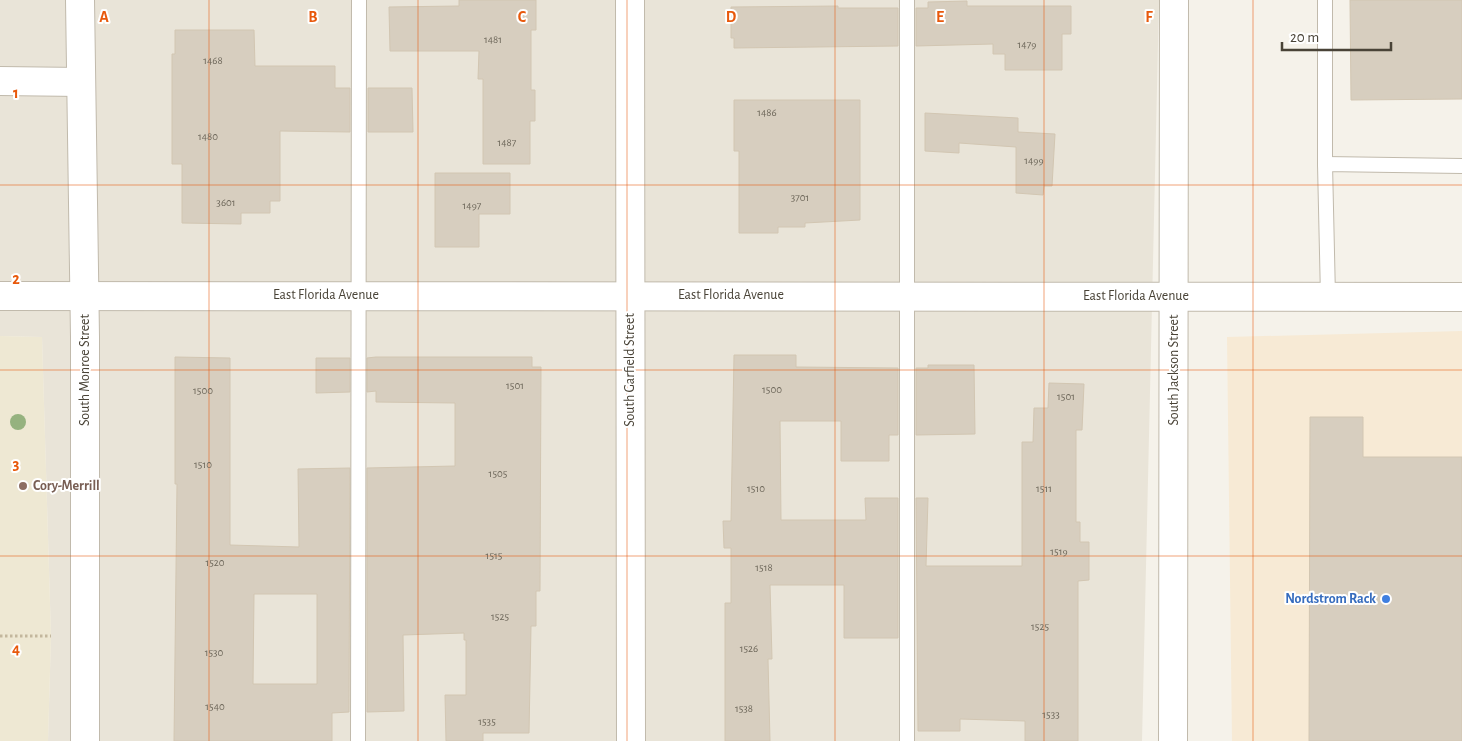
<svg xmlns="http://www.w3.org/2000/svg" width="1462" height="741" font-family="'Alegreya Sans',sans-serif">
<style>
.residential{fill:#e9e4d8}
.commercial{fill:#f7ead5}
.education{fill:#eee8d3}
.building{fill:#d7cebf;stroke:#d2c6b2;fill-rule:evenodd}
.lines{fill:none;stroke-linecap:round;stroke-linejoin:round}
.service-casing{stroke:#c1baac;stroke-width:16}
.minor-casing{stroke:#c1baac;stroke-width:30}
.tertiary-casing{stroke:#c1baac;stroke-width:30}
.path{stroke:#c3b79d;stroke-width:3;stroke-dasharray:2.5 2.5;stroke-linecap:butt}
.service{stroke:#fff;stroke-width:14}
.minor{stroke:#fff;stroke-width:28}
.tertiary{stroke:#fff;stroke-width:28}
.tree{fill:#95b27f}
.grid{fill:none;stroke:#e8590c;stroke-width:1;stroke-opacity:0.55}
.education-dot{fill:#8d6e63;stroke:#fff;stroke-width:2}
.shop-dot{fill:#3f7fe0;stroke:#fff;stroke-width:2}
.labels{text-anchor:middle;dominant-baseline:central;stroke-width:4;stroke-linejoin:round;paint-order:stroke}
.number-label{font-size:11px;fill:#6c6659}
.street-label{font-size:14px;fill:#494337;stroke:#fff}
.education-label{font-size:14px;font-weight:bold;fill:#785e54;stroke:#fff;text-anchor:start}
.shop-label{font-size:14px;font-weight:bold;fill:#366cbe;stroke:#fff;text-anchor:end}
.grid-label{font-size:16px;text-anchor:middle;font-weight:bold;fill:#e8590c;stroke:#fff;stroke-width:4;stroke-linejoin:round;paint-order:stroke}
</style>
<rect width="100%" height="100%" fill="#f5f2ea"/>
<polygon class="residential" points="0,0 1159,0 1142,741 48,741 51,636 42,337 0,336"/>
<polygon class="commercial" points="1462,331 1462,741 1232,741 1227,337"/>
<polygon class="education" points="0,336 42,337 51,636 48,741 0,741"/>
<g class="building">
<polygon points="459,0 536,0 536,30 531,30 531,90 535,90 535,121 530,121 530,164 483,164 483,79 478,79 479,51 390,51 389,7 459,6"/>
<polygon points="1350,0 1462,0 1462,99 1351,100"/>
<polygon points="967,1 967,6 1071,6 1071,34 1062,34 1062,70 1005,70 1005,54 993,54 993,44 916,46 916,8 928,8 928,2"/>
<polygon points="838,6 838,8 898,8 898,46 734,48 734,38 731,38 731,7"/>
<polygon points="175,30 254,30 255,66 335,66 335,88 350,88 350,132 280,131 280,201 270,201 270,213 241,213 241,224 182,223 182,164 172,164 172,54 175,54"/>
<polygon points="368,88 412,88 413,132 368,132"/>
<polygon points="734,100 860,100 860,220 805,223 805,227 778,227 778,233 739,233 739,151 734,151"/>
<polygon points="925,113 1018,118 1018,132 1055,134 1052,186 1044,186 1043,195 1016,193 1016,147 959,143 959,153 925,151"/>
<polygon points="435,173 510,173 510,214 479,214 479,247 435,247"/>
<polygon points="734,355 796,355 796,367 898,368 898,435 889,435 889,461 841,461 841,421 780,421 781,520 866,520 865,498 898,498 898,638 844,638 844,585 770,585 772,659 768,659 770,741 725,741 725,603 731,603 731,548 724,548 723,521 731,521"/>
<path d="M175,357L230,358V545L299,547L298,469L350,468L349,712L332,713V741H174L177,484H175ZM254,594H317V684H253Z"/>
<polygon points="376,357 532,357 532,367 541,367 540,591 536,591 536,626 531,626 529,733 483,733 483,741 446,741 445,695 466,695 466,640 464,640 464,633 403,635 404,711 367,712 367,468 455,466 455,403 376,402 376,391 367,392 367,358"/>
<polygon points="316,358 350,358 350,392 316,393"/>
<polygon points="928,365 974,365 975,434 916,435 916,368 928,368"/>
<polygon points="1049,383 1084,384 1082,430 1076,430 1076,522 1080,522 1080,542 1089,542 1089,580 1078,581 1078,741 1025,741 1025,721 960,719 960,731 918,731 916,498 928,498 926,566 1022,566 1022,442 1033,442 1034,408 1048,408"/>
<polygon points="1310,417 1363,417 1363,457 1462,457 1462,741 1309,741"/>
</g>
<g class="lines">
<g class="service-casing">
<g id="service">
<polyline points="1325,164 1325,0"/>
<polyline points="1328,297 1325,164 1462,166"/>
<polyline points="358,741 359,0"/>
<polyline points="907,741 907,0"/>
</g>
</g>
<g class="minor-casing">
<g id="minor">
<polyline points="80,0 85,337 85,741"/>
<polyline points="630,0 631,741"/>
<polyline points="0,81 81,82"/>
<polyline points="1173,741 1174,0"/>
</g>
</g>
<g class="tertiary-casing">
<polyline id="tertiary" points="0,296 1462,297"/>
</g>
<polyline class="path" points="0,636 51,636"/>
<use href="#service" class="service"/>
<use href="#minor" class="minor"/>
<use href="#tertiary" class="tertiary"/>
</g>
<circle class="tree" cx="18" cy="422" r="8"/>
<path class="grid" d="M209,0V741M418,0V741M627,0V741M835,0V741M1044,0V741M1253,0V741M0,185H1462M0,370H1462M0,556H1462"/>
<circle class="education-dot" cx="23" cy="486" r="5"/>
<circle class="shop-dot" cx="1386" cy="599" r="5"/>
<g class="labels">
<g class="number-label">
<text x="493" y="39">1481</text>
<text x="1027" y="44">1479</text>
<text x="213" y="60">1468</text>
<text x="767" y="112">1486</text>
<text x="208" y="136">1480</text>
<text x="507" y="142">1487</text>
<text x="1034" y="160">1499</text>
<text x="800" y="197">3701</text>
<text x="226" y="202">3601</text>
<text x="472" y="205">1497</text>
<text x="515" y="385">1501</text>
<text x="772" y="389">1500</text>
<text x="203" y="390">1500</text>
<text x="1066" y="396">1501</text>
<text x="203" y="464">1510</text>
<text x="498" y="473">1505</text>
<text x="756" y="488">1510</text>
<text x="1044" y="488">1511</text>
<text x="1059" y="551">1519</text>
<text x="494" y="555">1515</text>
<text x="215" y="562">1520</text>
<text x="764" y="567">1518</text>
<text x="500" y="616">1525</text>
<text x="1040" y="626">1525</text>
<text x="749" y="648">1526</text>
<text x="214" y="652">1530</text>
<text x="215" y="706">1540</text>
<text x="744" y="708">1538</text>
<text x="1051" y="714">1533</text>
<text x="487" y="721">1535</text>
</g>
<g class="street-label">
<text x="326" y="295">East Florida Avenue</text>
<text x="731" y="295">East Florida Avenue</text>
<text x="1136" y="296">East Florida Avenue</text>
<text transform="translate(85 370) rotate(-90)">South Monroe Street</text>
<text transform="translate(630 370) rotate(-90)">South Garfield Street</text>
<text transform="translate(1174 370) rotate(-90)">South Jackson Street</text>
</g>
<g class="education-label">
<text x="33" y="486">Cory-Merrill</text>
</g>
<g class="shop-label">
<text x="1376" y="599">Nordstrom Rack</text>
</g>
</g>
<g class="grid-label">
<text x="104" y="22">A</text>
<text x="313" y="22">B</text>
<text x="522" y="22">C</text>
<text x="731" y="22">D</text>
<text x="940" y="22">E</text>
<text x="1149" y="22">F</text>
<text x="16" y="98">1</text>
<text x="16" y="284">2</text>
<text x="16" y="469">3</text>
<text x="16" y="654">4</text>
</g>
<path d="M1282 42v8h109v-8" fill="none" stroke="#494337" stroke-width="2.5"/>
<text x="1290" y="42" font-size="15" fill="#494337" stroke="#ffffff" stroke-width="4" paint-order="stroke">20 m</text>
</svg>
